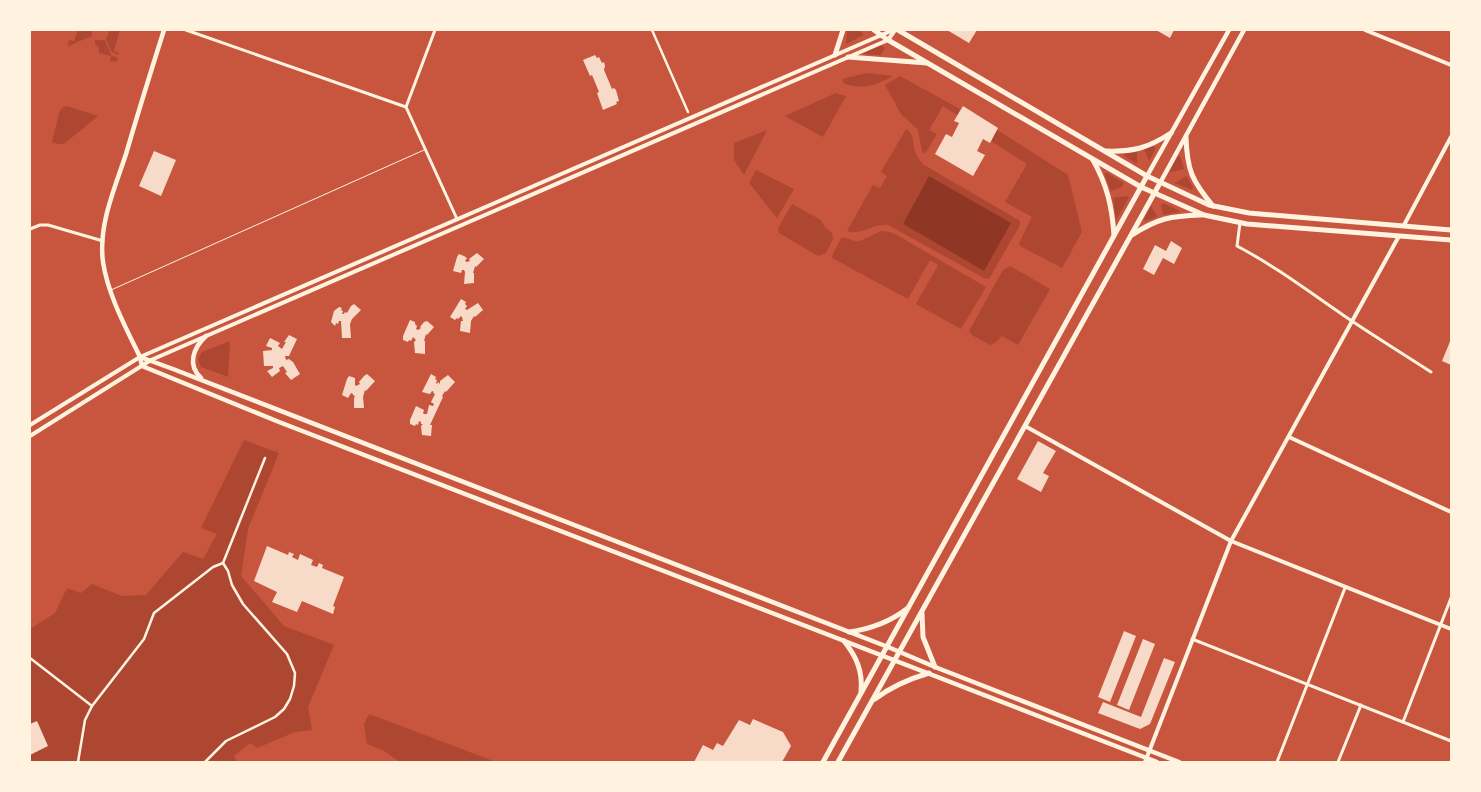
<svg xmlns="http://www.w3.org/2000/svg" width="1481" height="792" font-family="'Source Serif 4',serif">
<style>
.green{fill:#ae4732}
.water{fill:#8f3625}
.building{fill:#f7dbc8}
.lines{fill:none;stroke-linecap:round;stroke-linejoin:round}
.service{stroke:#fff3e0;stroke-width:1}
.pedestrian{stroke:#fff3e0;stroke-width:2.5}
.minor{stroke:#fff3e0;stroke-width:3}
.tertiary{stroke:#fff3e0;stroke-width:4}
.secondary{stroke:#fff3e0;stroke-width:4.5}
.primary{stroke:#fff3e0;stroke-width:5}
</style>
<rect width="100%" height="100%" fill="#c8553d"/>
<g class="green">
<polygon points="78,30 92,30 92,36 68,46 69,40 74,41"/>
<polygon points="110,30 120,30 114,51 119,53 118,55 111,51 106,39"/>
<polygon points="847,30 859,30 864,35 846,44"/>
<polygon points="95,40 105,40 111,55 118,58 116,62 110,61 111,56 99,53 99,48 95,44"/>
<polygon points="881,45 885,48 881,55 862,54"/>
<path d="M866,73L893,76C874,86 865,89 844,84L842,79Z"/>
<polygon points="900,76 960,109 957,115 943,106 929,130 937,134 925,154 922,152 918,130 901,114 885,85"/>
<polygon points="836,93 846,96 823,137 785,116"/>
<polygon points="67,106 98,116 64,144 58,144 52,142 60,110 63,107"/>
<path d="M906,129C915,135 912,142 915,151C917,157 920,161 924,165L1020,221V225L989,279L984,278L888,225C873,223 862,236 847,231L873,185L880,188L887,176L881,172Z"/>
<polygon points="767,130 744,175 734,160 734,143"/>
<polygon points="997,130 1068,175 1082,232 1062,268 1020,246 1019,243 1032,217 1005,202 1027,164 991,141"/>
<polygon points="1153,146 1156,148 1149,161 1144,149"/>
<polygon points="1137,151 1137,164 1124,156 1125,154"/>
<polygon points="1178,156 1180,156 1184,169 1171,172 1170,171"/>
<polygon points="756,170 794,189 777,218 749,183"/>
<polygon points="1104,173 1107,173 1124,183 1122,187 1111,191"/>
<polygon points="1187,176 1193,188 1192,190 1174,183"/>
<polygon points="1127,196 1129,197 1116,220 1113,198"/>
<polygon points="1163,203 1178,210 1179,212 1163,215 1161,205"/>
<polygon points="792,204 821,220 824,226 832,233 833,239 826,253 818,256 779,233 778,228"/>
<polygon points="1151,206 1157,217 1145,221 1144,219"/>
<polygon points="881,231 890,232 895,234 986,287 961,329 916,304 938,265 930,260 908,299 832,258 833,253 842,237 855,241 860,241"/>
<polygon points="1010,266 1050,289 1018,345 1002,336 995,343 990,345 972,335 969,331 1003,270"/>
<polygon points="230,341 228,377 201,367 198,359 202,352"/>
<polygon points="244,440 279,453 248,529 241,576 284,626 334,645 308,707 312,730 295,732 257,748 250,743 234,756 237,762 30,762 30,629 55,613 67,588 81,593 92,584 122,596 146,595 183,552 203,559 217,534 201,528"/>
<polygon points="369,714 496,762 400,762 384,751 367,744 364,724"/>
</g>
<polygon class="water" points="929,176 1011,223 984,271 903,224"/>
<g class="building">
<polygon points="947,30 977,30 969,43"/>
<polygon points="1156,30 1174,30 1170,38"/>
<polygon points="595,55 597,58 599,57 602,63 604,62 605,66 604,70 612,89 614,88 616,90 619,101 616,102 617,104 603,110 597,93 599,92 592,75 590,76 583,60"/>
<polygon points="963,106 998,128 990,143 983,139 977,151 985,155 973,176 935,154 946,134 952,137 959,123 954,121"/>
<polygon points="154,151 176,160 161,196 139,186"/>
<polygon points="1171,241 1182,248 1174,264 1163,258 1154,275 1143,269 1155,245 1166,251"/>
<polygon points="477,253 484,259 476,267 475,266 473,273 474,273 474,283 464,284 465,272 464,270 462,270 461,273 453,271 457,257 459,254 464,256 467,258 465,261 467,262 470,261 469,259"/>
<polygon points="461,299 466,302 465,304 467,306 465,309 467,310 478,303 483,310 475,317 474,316 471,321 470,333 460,331 461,321 463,321 462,317 461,316 458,319 457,318 455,320 450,317"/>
<polygon points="354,304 361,310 352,319 350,324 351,338 342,338 341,321 339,321 338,324 336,323 335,326 331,322 334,311 339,307 342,308 341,310 343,311 342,314 344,314 345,312 347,313 351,306"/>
<polygon points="410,320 415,322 415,324 417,326 416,329 418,330 421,328 420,327 424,322 427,321 434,327 427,335 426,334 424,341 425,341 425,354 415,353 414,342 416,340 413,337 411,341 409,340 408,342 403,340 403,336"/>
<polygon points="289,335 297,339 289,356 285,356 286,360 289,359 293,362 300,374 291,380 285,373 287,372 283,366 279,368 280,371 272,377 267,371 273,368 273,366 264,366 263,351 272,350 272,348 266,346 270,338 280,343 278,346 282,349 286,342 284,342"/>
<polygon points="1451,339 1451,365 1442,361"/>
<polygon points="367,374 375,381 366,391 365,390 363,397 364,408 354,408 354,398 355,396 353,395 353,394 351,393 348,398 342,395 347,379 349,376 355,378 355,385 356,386 360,384 359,382 364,376"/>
<polygon points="431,374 436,377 435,379 437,380 436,383 437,384 438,382 440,384 440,381 448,375 455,382 446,392 445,391 442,396 443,397 430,425 432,425 431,436 422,435 421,426 423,424 421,424 421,422 419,421 418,425 416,424 415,426 410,424 410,420 416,406 424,410 423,413 424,414 427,414 429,405 433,406 434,404 431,402 435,394 433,393 434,392 432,391 430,394 422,392"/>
<polygon points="1038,441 1056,451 1043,473 1049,476 1041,492 1017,479"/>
<polygon points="267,546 288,555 289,552 294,554 292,557 298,560 300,554 313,560 311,565 317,567 319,563 323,565 322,568 344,577 333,606 335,607 333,614 302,601 297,612 272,602 277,592 254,581"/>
<polygon points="1124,631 1136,636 1110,702 1098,697"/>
<polygon points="1143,639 1155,644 1129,710 1117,705"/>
<polygon points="1164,658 1175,662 1150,724 1140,729 1098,713 1103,702 1141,717"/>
<polygon points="753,719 783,732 791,746 782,762 694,762 703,745 713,750 717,743 723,746 739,720 750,725"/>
<polygon points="37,721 48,746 30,755 30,724"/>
</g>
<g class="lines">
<polyline class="service" points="111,290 424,150"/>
<g class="pedestrian">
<polyline points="652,30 688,112"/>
<polyline points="30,658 92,706 85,720 78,762"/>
<polyline points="92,706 144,639 154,613 213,567 223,563"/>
<polyline points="205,762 226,741 275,717 284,709 290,699 294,686 295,673 287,654 243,604 232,585 228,571 223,563 265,458"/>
</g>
<g class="minor">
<polyline points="186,30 406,107 435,30"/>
<polyline points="406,107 457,219"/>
<path d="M1240,223L1237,246C1275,266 1308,291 1343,315C1372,335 1402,353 1431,372"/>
<polyline points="30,229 40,225 48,225 103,241"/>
<polyline points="1192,639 1451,741"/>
<polyline points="1403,722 1451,598"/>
<polyline points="1277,762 1345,588"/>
<polyline points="1338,762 1361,705"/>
</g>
<g class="tertiary">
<polyline points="1365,30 1451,65"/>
<polyline points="1404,225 1451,137"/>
<polyline points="30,425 140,357 893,30"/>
<polyline points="1025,426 1231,541 1451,629"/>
<polyline points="30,436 151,360 874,46 888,40 895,30"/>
<polyline points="1289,437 1451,512"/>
<polyline points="1145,762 1231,541 1399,236"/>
</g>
<g class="secondary">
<path d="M164,30C151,71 138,113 126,154C115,188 98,225 103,262C108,295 126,328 140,357L142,366L279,422L1157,762"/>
<polyline points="1147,176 1229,30"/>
<polyline points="1160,183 1244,30"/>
<polyline points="140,357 173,369 888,647 935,667 1179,762"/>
<path d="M201,378C187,365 193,348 206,336"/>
</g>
<g class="primary">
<polyline points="874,30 888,40 1141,187 1204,215 1247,224 1451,240"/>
<polyline points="898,30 1147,176 1209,205 1249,213 1451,230"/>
<polyline points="835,55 843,30"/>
<polyline points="848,57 927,63"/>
<path d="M1186,137C1187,170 1192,181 1213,206"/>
<path d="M1106,151C1133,152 1148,148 1171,133"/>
<path d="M1093,160C1107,185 1112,206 1114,235"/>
<path d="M1132,235C1158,218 1171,216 1201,215"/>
<polyline points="922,613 923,637 935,667"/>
<path d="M849,632C871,629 890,622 908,608"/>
<path d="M844,641C856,656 863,671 861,691"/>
<path d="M875,699C892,686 909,679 929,673"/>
<polyline points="823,762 1147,176"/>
<polyline points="838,762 1160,183"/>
</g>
</g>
<rect width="1481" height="792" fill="none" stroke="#fff3e0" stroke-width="62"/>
</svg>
